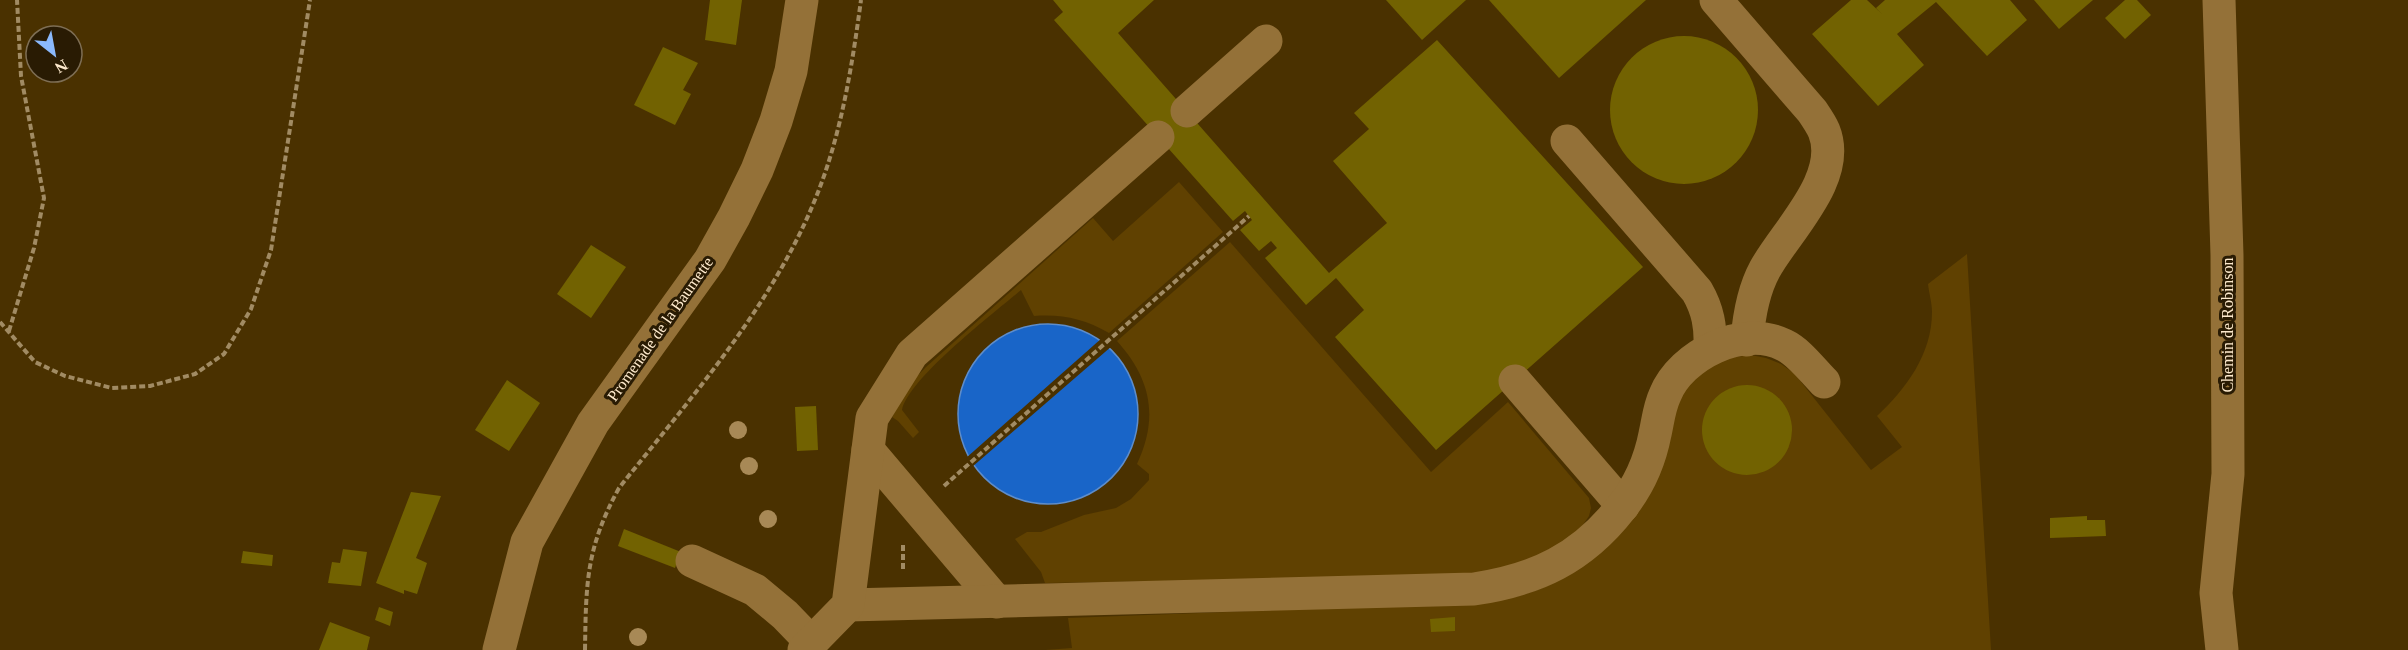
<svg xmlns="http://www.w3.org/2000/svg" width="2408" height="650" font-family="Georgia,serif">
<style>
.green{fill:#604101;fill-rule:evenodd}
.water{fill:#1965c8;stroke:#5e8dca;stroke-width:1.5}
.pier{fill:#4a3100}
.building{fill:#726201}
.lines{fill:none;stroke-linecap:round;stroke-linejoin:round}
.path{stroke:#a18b63;stroke-width:4;stroke-dasharray:6 3;stroke-linecap:butt}
.minor{stroke:#947138;stroke-width:33}
.tree{fill:#a88956}
.labels{text-anchor:middle;dominant-baseline:central;stroke-width:6;stroke-linejoin:round;paint-order:stroke}
.street-label{font-size:16px;fill:#feeacd;stroke:#291b03}
</style>
<rect width="100%" height="100%" fill="#4a3100"/>
<g class="green">
<path d="M1179,182L1223,232L1109,333C1084,319 1063,314 1034,316L1021,290C994,313 909,378 902,410L919,432L913,438L898,421L892,417L912,381L926,367L1093,218L1113,241Z"/>
<path d="M1230,242L1431,472L1508,402L1589,498L1591,508L1589,516L1576,535L1529,564L1462,576L1045,583L1041,572L1015,539L1027,532H1041L1084,515L1116,508L1131,499L1149,480V474L1137,464C1159,417 1151,379 1117,341Z"/>
<path d="M1967,254L1991,650H1045L1072,648L1068,618L1484,602C1517,599 1543,590 1572,573L1678,394L1718,359L1751,355L1766,358L1781,364L1794,373L1871,470L1902,447L1877,416C1906,389 1932,354 1932,312C1932,303 1929,293 1928,284ZM1745,394C1768,395 1786,412 1782,436C1781,447 1773,457 1763,461C1716,484 1686,408 1745,394Z"/>
</g>
<circle class="water" cx="1048" cy="414" r="90"/>
<polygon class="pier" points="1102,338 1112,346 972,467 966,458"/>
<g class="building">
<polygon points="710,0 742,0 736,45 705,40"/>
<polygon points="1053,0 1154,0 1118,33 1329,273 1387,223 1333,161 1369,129 1354,113 1437,40 1643,267 1436,450 1335,337 1364,310 1336,278 1306,305 1265,258 1277,248 1271,241 1259,251 1240,230 1252,220 1245,211 1233,221 1054,20 1063,12"/>
<polygon points="1386,0 1466,0 1422,40"/>
<polygon points="1489,0 1646,0 1559,78"/>
<polygon points="1851,0 1867,0 1882,14 1876,8 1885,0 2010,0 2027,20 1987,56 1936,2 1897,34 1924,65 1878,106 1812,34"/>
<polygon points="2034,0 2093,0 2059,29"/>
<polygon points="2125,0 2137,0 2151,15 2125,39 2105,18"/>
<circle cx="1684" cy="110" r="74"/>
<polygon points="663,47 698,63 683,90 691,94 675,125 634,105"/>
<polygon points="591,245 626,267 591,318 557,294"/>
<polygon points="507,380 540,403 509,451 475,430"/>
<circle cx="1747" cy="430" r="45"/>
<polygon points="816,406 818,450 797,451 795,407"/>
<polygon points="411,492 441,496 416,558 427,563 417,594 404,590 404,594 376,583"/>
<polygon points="2087,516 2087,520 2105,520 2106,536 2050,538 2050,518"/>
<polygon points="624,529 681,552 675,568 618,546"/>
<polygon points="343,549 367,552 361,586 328,583 332,562 340,563"/>
<polygon points="243,551 273,555 272,566 241,563"/>
<polygon points="379,607 393,612 390,626 375,620"/>
<polygon points="1455,617 1455,631 1431,632 1430,619"/>
<polygon points="330,622 370,637 367,650 319,650"/>
</g>
<g class="lines">
<g class="path">
<polyline points="0,322 35,362 65,376 112,388 150,386 195,374 224,354 251,309 271,250 310,0"/>
<polyline points="9,331 34,248 44,198 21,76 17,0"/>
<polyline points="944,486 1249,216"/>
<polyline points="903,545 903,571"/>
<path d="M585,650C586,583 586,548 619,488C697,390 784,293 825,173C844,117 853,59 861,0"/>
</g>
<g class="minor">
<path d="M1716,0L1812,111C1816,117 1821,124 1824,131C1843,178 1786,231 1765,269C1753,291 1749,315 1747,340"/>
<polyline points="2219,0 2227,255 2228,474 2216,593 2222,650"/>
<polyline points="1187,111 1266,41"/>
<path d="M1567,141L1697,291C1708,310 1711,327 1710,349"/>
<polyline points="1515,381 1623,506"/>
<polyline points="868,450 997,602"/>
<polyline points="692,561 755,590 785,615 811,642"/>
<path d="M848,605L1474,589C1536,580 1582,558 1621,508C1638,487 1650,460 1655,434C1658,421 1659,408 1665,395C1681,355 1743,324 1784,345C1799,352 1812,370 1824,382"/>
<polyline points="499,650 527,542 593,423 710,260 734,217 757,170 776,121 791,71 802,0"/>
<polyline points="804,650 848,605 872,418 912,354 1158,137"/>
</g>
</g>
<g class="tree">
<circle cx="738" cy="430" r="9"/>
<circle cx="749" cy="466" r="9"/>
<circle cx="768" cy="519" r="9"/>
<circle cx="638" cy="637" r="9"/>
</g>
<g class="labels">
<g class="street-label">
<text transform="translate(2227 325) rotate(-90)">Chemin de Robinson</text>
<text transform="translate(660 329) rotate(-55)">Promenade de la Baumette</text>
</g>
</g>
<g transform="translate(54 54) rotate(149)"><circle r="28" fill="#291b03" stroke="#7e6e54" stroke-width="1.5"/>
<path d="M0-4.5L10 22L0 15L-10 22Z" fill="#8bb9fc"/>
<text y="-9" font-size="16" font-weight="bold" text-anchor="middle" fill="#feeacd">N</text>
</g>
</svg>
